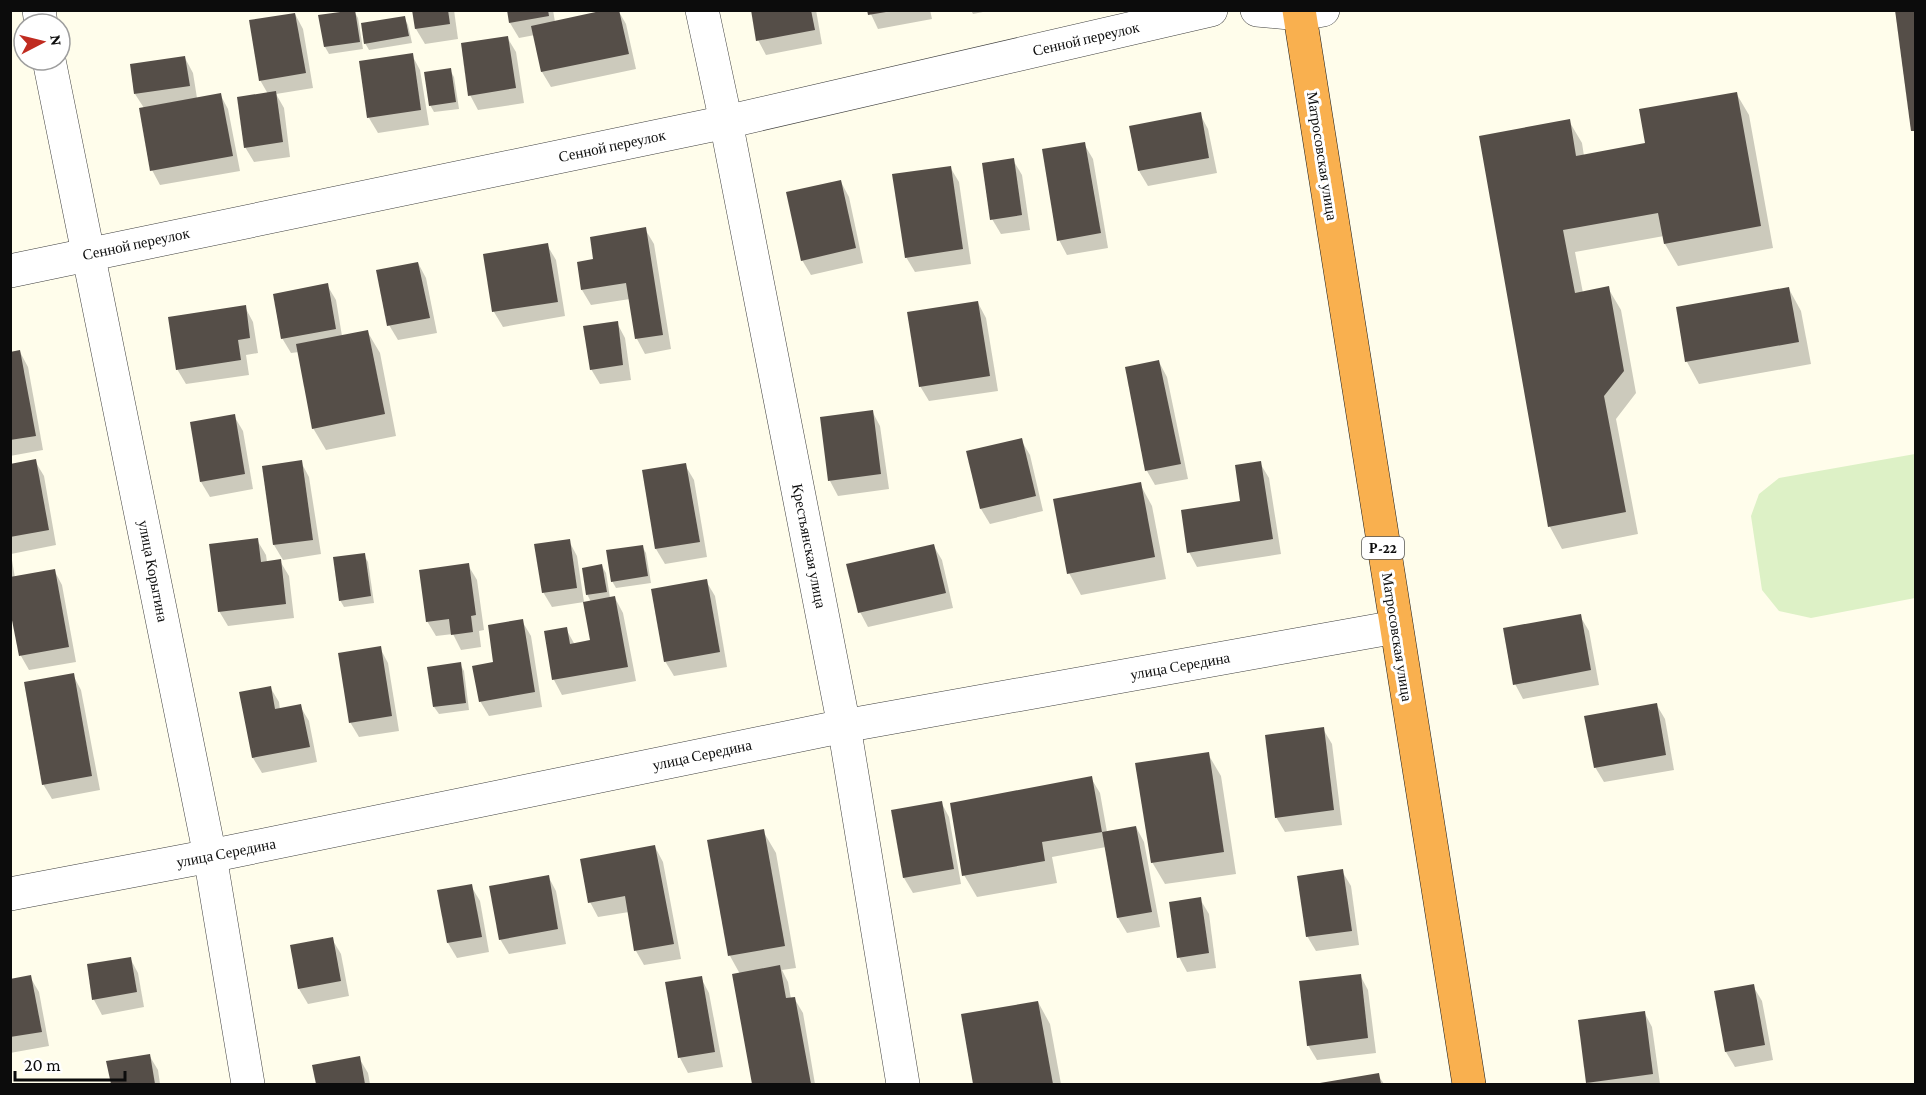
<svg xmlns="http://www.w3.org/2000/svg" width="1926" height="1095" font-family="'Crimson Pro',serif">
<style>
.pitch{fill:#ddf1c6}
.shadow{fill:#0003}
.building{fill:#554e48}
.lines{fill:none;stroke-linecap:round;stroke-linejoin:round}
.street-casing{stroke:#3f3f3f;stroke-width:34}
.highway-casing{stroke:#1d1d1d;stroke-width:34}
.street{stroke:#fff;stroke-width:33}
.highway{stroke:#f9b04f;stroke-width:33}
.labels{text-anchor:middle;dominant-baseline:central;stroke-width:6;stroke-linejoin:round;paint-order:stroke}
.shield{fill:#fff;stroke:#555;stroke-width:1.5}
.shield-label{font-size:14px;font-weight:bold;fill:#0c0c0c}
.street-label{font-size:15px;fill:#0c0c0c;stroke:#fff}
</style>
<rect width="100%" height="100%" fill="#fffdeb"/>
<polygon class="pitch" points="1915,454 1915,598 1811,618 1779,611 1762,590 1751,516 1759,494 1779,478"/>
<g class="shadow">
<polygon points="413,10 454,10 458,39 425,44 416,29"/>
<polygon points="508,10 553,10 555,22 618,10 626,24 636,69 551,87 542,72 535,35 519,38 510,23"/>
<polygon points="752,10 816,10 822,44 766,55 758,40"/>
<polygon points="869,10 930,10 932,19 878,29"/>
<polygon points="971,10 993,10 973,14"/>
<polygon points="354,11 358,18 363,49 329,54 325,47 320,16"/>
<polygon points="295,14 303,29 313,88 276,94 284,108 290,157 254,162 245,147 268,94 260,80"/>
<polygon points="404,17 408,25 412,43 369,50 365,43"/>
<polygon points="507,37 516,52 524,103 478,110 470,95"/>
<polygon points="412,55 420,70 429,125 378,133 369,118"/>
<polygon points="185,58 193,73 197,98 220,94 228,109 240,171 160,185 152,170 144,108 135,94"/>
<polygon points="450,70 454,77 459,109 434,112 430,105"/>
<polygon points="1736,93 1749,115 1773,248 1678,266 1665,244 1664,236 1575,252 1583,293 1608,288 1621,310 1636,393 1616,419 1638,534 1562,549 1550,527 1480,137 1569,121 1582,143 1584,156 1647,144"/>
<polygon points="1200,114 1208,129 1217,173 1148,186 1139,171 1131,127"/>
<polygon points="1084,144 1093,159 1108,248 1067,255 1059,240"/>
<polygon points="1013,160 1022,175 1030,230 1001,234 992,219"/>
<polygon points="950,167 959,182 971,264 915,272 906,257"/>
<polygon points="841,182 849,197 863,263 811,275 802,260"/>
<polygon points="645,229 654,244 671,349 645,354 637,339 630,299 591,305 582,290 595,261"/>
<polygon points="547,245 556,260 565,316 503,327 494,312 485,255"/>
<polygon points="418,263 426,278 437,333 398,340 389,325"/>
<polygon points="327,285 336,300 342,336 367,331 380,353 396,436 326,450 313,428 299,352 291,353 282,338"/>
<polygon points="1789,289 1801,311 1811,364 1699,384 1687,362 1678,309"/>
<polygon points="978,303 986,318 998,391 929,401 920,386"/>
<polygon points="245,307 253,322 258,353 246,355 249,375 186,384 177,369"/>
<polygon points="617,323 625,338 631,380 600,384 591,369"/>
<polygon points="20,352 28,367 43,450 10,456 10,354"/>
<polygon points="1159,362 1167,377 1188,479 1155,485 1147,471"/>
<polygon points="872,411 880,426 889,489 838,496 830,481"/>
<polygon points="234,416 243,431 253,489 210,497 201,482"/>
<polygon points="1021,440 1030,455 1043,511 990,524 981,509"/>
<polygon points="35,461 44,476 56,545 11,554 15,578 54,570 62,585 76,662 29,670 21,656 10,602 10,465"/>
<polygon points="301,462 309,477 321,554 283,560 274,545 263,467"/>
<polygon points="1260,463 1269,478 1281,554 1197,567 1189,552 1242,502"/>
<polygon points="685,465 694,480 707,557 665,564 656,549"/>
<polygon points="1140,484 1152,506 1166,579 1081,595 1069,573"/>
<polygon points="257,540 266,555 267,562 280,561 289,576 294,618 228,626 219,611"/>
<polygon points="569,541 577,556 584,602 552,607 543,592"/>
<polygon points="933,545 942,560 953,608 868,627 860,612"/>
<polygon points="642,546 646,553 651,583 616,588 612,581"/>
<polygon points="364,555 368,562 374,603 344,607 340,600"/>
<polygon points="468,565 477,580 484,630 479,631 481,647 461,650 453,634 436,636 427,621"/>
<polygon points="602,566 606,573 610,598 615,598 623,613 636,681 562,695 554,680 566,629 575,645 592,642 591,602 587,594"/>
<polygon points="706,581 715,596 727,667 674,676 665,661"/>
<polygon points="1580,616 1589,631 1599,685 1523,699 1515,684"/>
<polygon points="522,621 531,636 542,707 489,716 480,701 495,663"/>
<polygon points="380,648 388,663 399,731 359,737 350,722"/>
<polygon points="460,664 464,671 469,710 439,714 434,707"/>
<polygon points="73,675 81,690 100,790 52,799 43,784"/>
<polygon points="270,687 279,702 280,710 300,706 309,721 317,762 262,773 253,758 241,693"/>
<polygon points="1656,704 1665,719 1674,770 1604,782 1595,767"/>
<polygon points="1323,729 1332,744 1342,825 1285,832 1276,817"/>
<polygon points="1208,754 1221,776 1236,874 1165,884 1152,862"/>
<polygon points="1091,778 1100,793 1107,832 1136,827 1144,842 1160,927 1127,933 1118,918 1106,847 1052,857 1057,883 977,897 964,875"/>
<polygon points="941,802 949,817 961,884 913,893 904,878 893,811"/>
<polygon points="763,831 776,853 796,968 782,970 788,982 791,999 794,998 803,1013 815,1084 753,1084 733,975 740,974 730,956"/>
<polygon points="655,847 663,862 681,959 644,965 636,951 629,912 598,917 590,902"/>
<polygon points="1342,871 1351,886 1359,945 1316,951 1307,936"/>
<polygon points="548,876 556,891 566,944 509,954 500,939"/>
<polygon points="471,886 480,901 489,952 457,958 448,943"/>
<polygon points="1200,899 1209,914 1216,968 1187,972 1179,957"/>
<polygon points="332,939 341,954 349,996 308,1004 299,989"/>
<polygon points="130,958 138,973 144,1007 102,1015 94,1000 88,966"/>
<polygon points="1360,975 1368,990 1376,1053 1317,1060 1308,1045"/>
<polygon points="30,977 39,992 49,1046 10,1053 10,980"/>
<polygon points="701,978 709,993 723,1067 688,1073 680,1058 667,984"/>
<polygon points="1753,986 1762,1001 1773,1060 1735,1067 1726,1052"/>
<polygon points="1038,1002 1050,1024 1061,1084 975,1084 963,1016"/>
<polygon points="1644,1012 1652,1027 1660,1084 1589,1084 1588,1082"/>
<polygon points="149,1055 158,1070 160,1084 112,1084 108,1063"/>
<polygon points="359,1058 368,1073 370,1084 317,1084 314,1066"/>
<polygon points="1378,1075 1384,1084 1322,1084"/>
</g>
<g class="building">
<polygon points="355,10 360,42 324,47 318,15"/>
<polygon points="412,10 448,10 450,24 415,29"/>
<polygon points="507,10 548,10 549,16 509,23"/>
<polygon points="605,10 619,10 629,54 541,72 531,26"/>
<polygon points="751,10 811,10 815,30 756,41"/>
<polygon points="867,10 886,10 886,12 868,15"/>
<polygon points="1895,10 1916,10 1916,131 1911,131"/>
<polygon points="295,13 306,73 259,81 249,20"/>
<polygon points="405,16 409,36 364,44 361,23"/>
<polygon points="508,36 516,88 468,96 461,43"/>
<polygon points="413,53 421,110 367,118 359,61"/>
<polygon points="185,56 190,86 134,94 130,64"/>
<polygon points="451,68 456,102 429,106 424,72"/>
<polygon points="276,91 283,142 244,148 237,97"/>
<polygon points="1737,92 1761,226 1664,244 1658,213 1563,230 1575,293 1609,286 1624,371 1604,396 1626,512 1548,527 1479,136 1570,119 1576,156 1645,143 1639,109"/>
<polygon points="221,93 233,156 150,171 139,108"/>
<polygon points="1201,112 1209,158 1138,171 1129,126"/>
<polygon points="1085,142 1101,233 1057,241 1042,149"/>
<polygon points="1014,158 1022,215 990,220 982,163"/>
<polygon points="951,166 963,249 905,258 892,174"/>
<polygon points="841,180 856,248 801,261 786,192"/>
<polygon points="646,227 663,335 635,339 626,283 581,290 577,262 593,259 590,237"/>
<polygon points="548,243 558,302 492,312 483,254"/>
<polygon points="418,262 430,318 387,326 376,270"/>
<polygon points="328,283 336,329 281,339 273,294"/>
<polygon points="1789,287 1799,342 1685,362 1676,307"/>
<polygon points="978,301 990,376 919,387 907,312"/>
<polygon points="246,305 250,338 238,340 241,360 176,370 168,317"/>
<polygon points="618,321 623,365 590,370 583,326"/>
<polygon points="368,330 385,414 312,429 296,344"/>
<polygon points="20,350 36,436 10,440 10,352"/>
<polygon points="1159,360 1181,464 1145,471 1125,367"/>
<polygon points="873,410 881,474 828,481 820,417"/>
<polygon points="235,414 245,474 200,482 190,422"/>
<polygon points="1022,438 1036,496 980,509 966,451"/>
<polygon points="36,459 49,530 10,537 10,464"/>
<polygon points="302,460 313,540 273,545 262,466"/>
<polygon points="1261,461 1273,539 1187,553 1181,510 1240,501 1235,465"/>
<polygon points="686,463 700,542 655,549 642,470"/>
<polygon points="1141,482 1155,557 1067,574 1053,499"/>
<polygon points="258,538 261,562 281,559 286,604 218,612 209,544"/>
<polygon points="570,539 577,588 542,593 534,544"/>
<polygon points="934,544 946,593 858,613 846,564"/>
<polygon points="643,545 648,576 611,582 606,550"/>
<polygon points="365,553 371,596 339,601 333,557"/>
<polygon points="469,563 476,615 471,616 473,632 451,635 449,619 426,622 419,570"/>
<polygon points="602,564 607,592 586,595 582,568"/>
<polygon points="55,569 69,647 19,656 10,610 10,577"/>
<polygon points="707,579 720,652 664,662 651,589"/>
<polygon points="615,596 628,667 552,680 544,631 567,627 570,644 590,640 583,602"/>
<polygon points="1581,614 1591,670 1513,685 1503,628"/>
<polygon points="523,619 535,692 479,702 472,666 493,662 488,625"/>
<polygon points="381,646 392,716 349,723 338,653"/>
<polygon points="461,662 466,703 433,707 427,667"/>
<polygon points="74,673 92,776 42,785 24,682"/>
<polygon points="271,686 275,709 301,704 310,747 252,758 239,692"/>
<polygon points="1657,703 1666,755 1594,768 1584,716"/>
<polygon points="1324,727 1334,810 1275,818 1265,735"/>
<polygon points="1209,752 1224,852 1151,863 1135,763"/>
<polygon points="1092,776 1102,832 1042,842 1045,861 962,876 950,803"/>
<polygon points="942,801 954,869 903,878 891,810"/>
<polygon points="1136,826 1152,912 1117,918 1102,832"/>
<polygon points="764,829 785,946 728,956 707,840"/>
<polygon points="655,845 674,944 634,951 625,896 588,903 580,859"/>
<polygon points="1343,869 1352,931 1306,937 1297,876"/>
<polygon points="549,875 558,929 499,940 489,886"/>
<polygon points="472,884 482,937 447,943 437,890"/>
<polygon points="1201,897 1209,953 1177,958 1169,902"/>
<polygon points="333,937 341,981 298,989 290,945"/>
<polygon points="131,957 137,992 92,1000 87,964"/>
<polygon points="780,965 786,998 795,997 811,1084 752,1084 732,974"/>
<polygon points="1361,974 1368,1038 1307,1046 1299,981"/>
<polygon points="31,975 42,1032 10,1037 10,979"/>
<polygon points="702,976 715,1052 678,1058 665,982"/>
<polygon points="1754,984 1765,1045 1725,1052 1714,991"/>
<polygon points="1038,1001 1053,1084 973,1084 961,1014"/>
<polygon points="1645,1011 1653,1074 1586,1083 1578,1020"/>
<polygon points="150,1054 155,1084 111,1084 106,1061"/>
<polygon points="360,1056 365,1084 316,1084 312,1065"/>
<polygon points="1379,1073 1381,1084 1321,1084 1320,1083"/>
</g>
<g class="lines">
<g class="street-casing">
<g id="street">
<polyline points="39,10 41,24"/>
<polyline points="702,10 726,122 844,726 903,1084"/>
<polyline points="1257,10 1300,14 1323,10"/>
<polyline points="49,60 210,856 248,1084"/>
<polyline points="10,271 726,122 1211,10"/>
<polyline points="10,894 210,856 844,726 1396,627"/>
</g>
</g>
<g class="highway-casing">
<polyline id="highway" points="1299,10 1469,1084"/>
</g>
<use href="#street" class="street"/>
<use href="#highway" class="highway"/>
</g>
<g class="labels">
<rect class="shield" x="1362" y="537" width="42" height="22" rx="4.5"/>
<g class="shield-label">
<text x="1383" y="548">Р-22</text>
</g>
<g class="street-label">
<text transform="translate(1086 39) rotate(-13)">Сенной переулок</text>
<text transform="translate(612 146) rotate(-12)">Сенной переулок</text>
<text transform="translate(1322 156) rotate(81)">Матросовская улица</text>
<text transform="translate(136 244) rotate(-12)">Сенной переулок</text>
<text transform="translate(809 546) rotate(79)">Крестьянская улица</text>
<text transform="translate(153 571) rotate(79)">улица Корытина</text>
<text transform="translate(1397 637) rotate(81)">Матросовская улица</text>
<text transform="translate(1180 666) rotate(-10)">улица Середина</text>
<text transform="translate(702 755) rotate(-12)">улица Середина</text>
<text transform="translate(226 853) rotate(-11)">улица Середина</text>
</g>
</g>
<rect width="1926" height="1095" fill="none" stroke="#0c0c0c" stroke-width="24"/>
<g transform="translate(42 42) rotate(83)"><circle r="28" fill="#ffffff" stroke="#9e9e9e" stroke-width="1.5"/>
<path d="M0-4.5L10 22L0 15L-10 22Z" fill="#c02b20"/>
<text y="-9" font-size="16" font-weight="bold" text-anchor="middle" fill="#0c0c0c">N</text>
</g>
<path d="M15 1071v9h110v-9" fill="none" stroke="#0c0c0c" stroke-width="3"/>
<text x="24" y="1071" font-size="18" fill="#0c0c0c" stroke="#ffffff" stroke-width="4.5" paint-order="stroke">20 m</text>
</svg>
